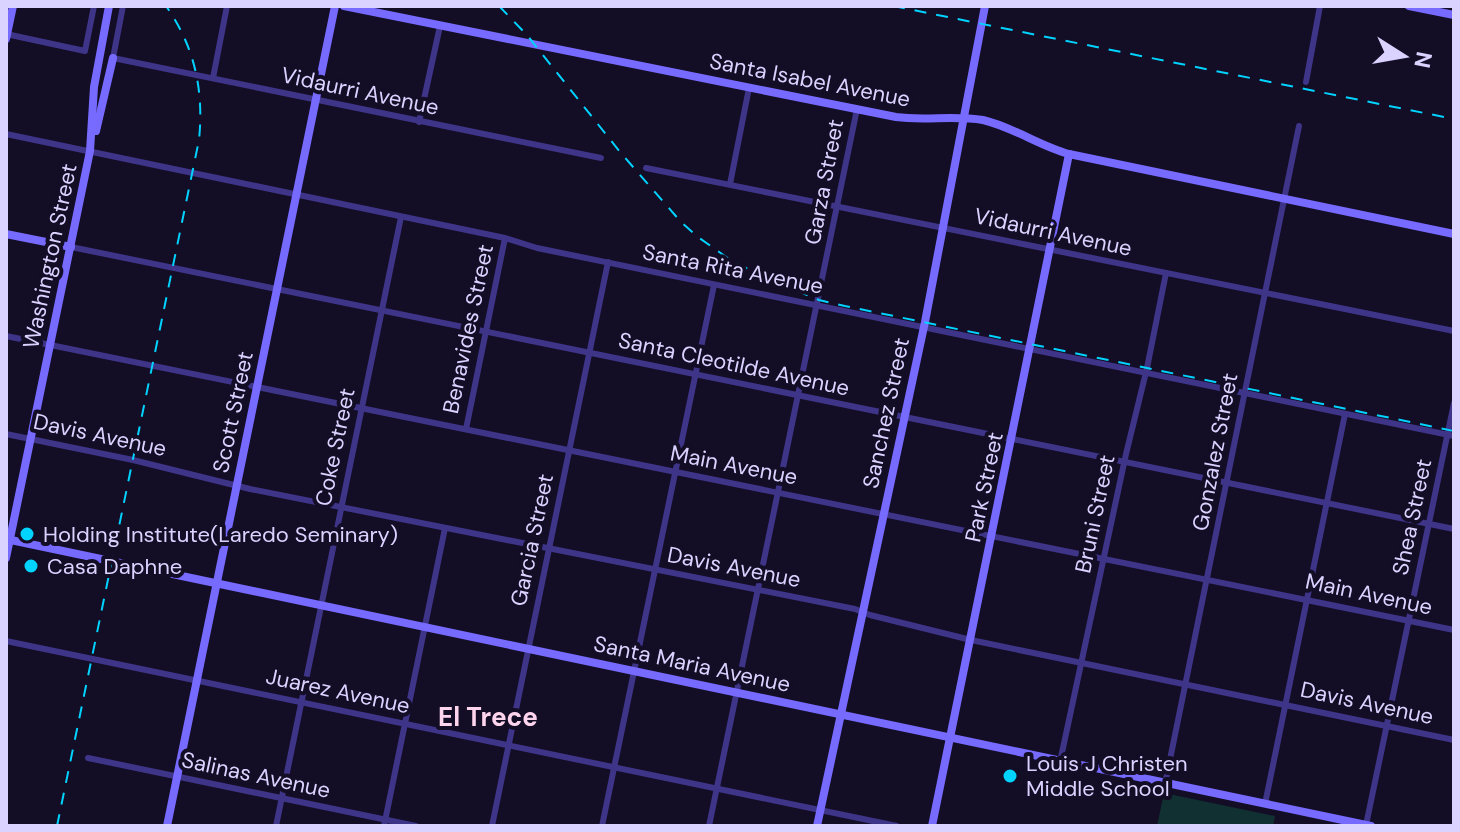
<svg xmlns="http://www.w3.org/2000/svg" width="1460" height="832" font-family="'DM Sans',sans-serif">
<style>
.green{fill:#103031}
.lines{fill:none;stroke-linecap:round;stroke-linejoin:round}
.street{stroke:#3e3588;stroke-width:6}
.secondary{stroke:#776aff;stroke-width:8}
.rail{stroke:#00d3fe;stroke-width:2;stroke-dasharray:12 10;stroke-linecap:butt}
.poi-dot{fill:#00d3fe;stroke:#130d26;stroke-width:3}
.labels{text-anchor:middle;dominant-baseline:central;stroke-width:8;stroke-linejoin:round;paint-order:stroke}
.street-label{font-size:22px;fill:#dbd3ff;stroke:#130d26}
.poi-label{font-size:22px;fill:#dbd3ff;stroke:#130d26;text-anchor:start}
.quarter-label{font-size:26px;font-weight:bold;fill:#ffd5ed;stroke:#130d26}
</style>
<rect width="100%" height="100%" fill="#130d26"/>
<polygon class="green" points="1164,793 1275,816 1273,826 1157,826"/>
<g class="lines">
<g class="street">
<polyline points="123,6 113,58 601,158"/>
<polyline points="6,34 85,51 94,6"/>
<polyline points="213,78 227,6"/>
<polyline points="1306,82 1320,6"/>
<polyline points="419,122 440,26"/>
<polyline points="6,134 505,238 537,248 1454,436"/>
<polyline points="646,168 1454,331"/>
<polyline points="730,184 749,88"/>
<polyline points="71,247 1454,529"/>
<polyline points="6,336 1454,630"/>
<polyline points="466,429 505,238"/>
<polyline points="6,434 133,460 250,489 855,609 870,615 971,640 1454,740"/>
<polyline points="6,641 897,826"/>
<polyline points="88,758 416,826"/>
<polyline points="1060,762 1126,454 1147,368 1166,273"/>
<polyline points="1165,784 1299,126"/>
<polyline points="1265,804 1345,414"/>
<polyline points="1366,825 1454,403"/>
<polyline points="276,826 401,217"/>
<polyline points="384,826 445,528"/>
<polyline points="492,826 608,262"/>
<polyline points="602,826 714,285"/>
<polyline points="709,826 857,109"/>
</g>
<g class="secondary">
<path d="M344,6L896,117C925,121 954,115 983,120C1013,127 1040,146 1069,154L1454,234"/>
<polyline points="1409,6 1454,15"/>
<polyline points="6,39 13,6"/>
<polyline points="96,131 113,58"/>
<polyline points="6,234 71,247"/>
<polyline points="6,539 1371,826"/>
<polyline points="6,558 90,151 94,87 109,6"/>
<polyline points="167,826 335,6"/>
<polyline points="817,826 925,322 985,6"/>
<polyline points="932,826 1069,154"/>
</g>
<g class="rail">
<polyline points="499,6 527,35 620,152 681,222 698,237 729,259 759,275 819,300 845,306 1454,431"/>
<polyline points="893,6 1454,119"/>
<path d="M57,826L199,140C204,91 195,47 166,6"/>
</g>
</g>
<g class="poi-dot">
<circle cx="27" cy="534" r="8"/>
<circle cx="31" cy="566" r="8"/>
<circle cx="1010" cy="776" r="8"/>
</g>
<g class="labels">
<g class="street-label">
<text transform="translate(810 80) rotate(11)">Santa Isabel Avenue</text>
<text transform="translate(360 91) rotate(12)">Vidaurri Avenue</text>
<text transform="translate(824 182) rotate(-79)">Garza Street</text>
<text transform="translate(1053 232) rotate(12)">Vidaurri Avenue</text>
<text transform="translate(50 256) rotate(-78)">Washington Street</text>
<text transform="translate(733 269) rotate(11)">Santa Rita Avenue</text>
<text transform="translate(468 329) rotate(-78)">Benavides Street</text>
<text transform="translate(734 364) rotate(12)">Santa Cleotilde Avenue</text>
<text transform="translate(233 412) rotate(-78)">Scott Street</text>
<text transform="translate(886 413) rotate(-78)">Sanchez Street</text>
<text transform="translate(100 435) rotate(12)">Davis Avenue</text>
<text transform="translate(335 447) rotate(-78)">Coke Street</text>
<text transform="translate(1215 452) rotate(-79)">Gonzalez Street</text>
<text transform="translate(734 465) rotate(11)">Main Avenue</text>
<text transform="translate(984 487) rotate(-78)">Park Street</text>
<text transform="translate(1095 514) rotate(-78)">Bruni Street</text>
<text transform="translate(1412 517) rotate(-78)">Shea Street</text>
<text transform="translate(532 540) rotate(-78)">Garcia Street</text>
<text transform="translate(734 567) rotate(11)">Davis Avenue</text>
<text transform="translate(1369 594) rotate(12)">Main Avenue</text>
<text transform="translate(692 664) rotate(12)">Santa Maria Avenue</text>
<text transform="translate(338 691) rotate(12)">Juarez Avenue</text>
<text transform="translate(1367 703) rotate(12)">Davis Avenue</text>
<text transform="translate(256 775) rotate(12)">Salinas Avenue</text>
</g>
<g class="poi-label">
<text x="43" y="534">Holding Institute(Laredo Seminary)</text>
<text x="47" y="566">Casa Daphne</text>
<text x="1026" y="763">Louis J Christen<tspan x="1026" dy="25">Middle School</tspan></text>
</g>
<g class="quarter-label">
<text x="488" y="717">El Trece</text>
</g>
</g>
<rect width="1460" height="832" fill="none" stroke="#dbd3ff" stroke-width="16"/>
<g transform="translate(1404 56) rotate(101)" stroke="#130d26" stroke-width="6" paint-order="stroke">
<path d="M0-6L14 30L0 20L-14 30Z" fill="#dbd3ff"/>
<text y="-12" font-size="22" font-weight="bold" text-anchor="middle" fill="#dbd3ff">N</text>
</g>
</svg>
